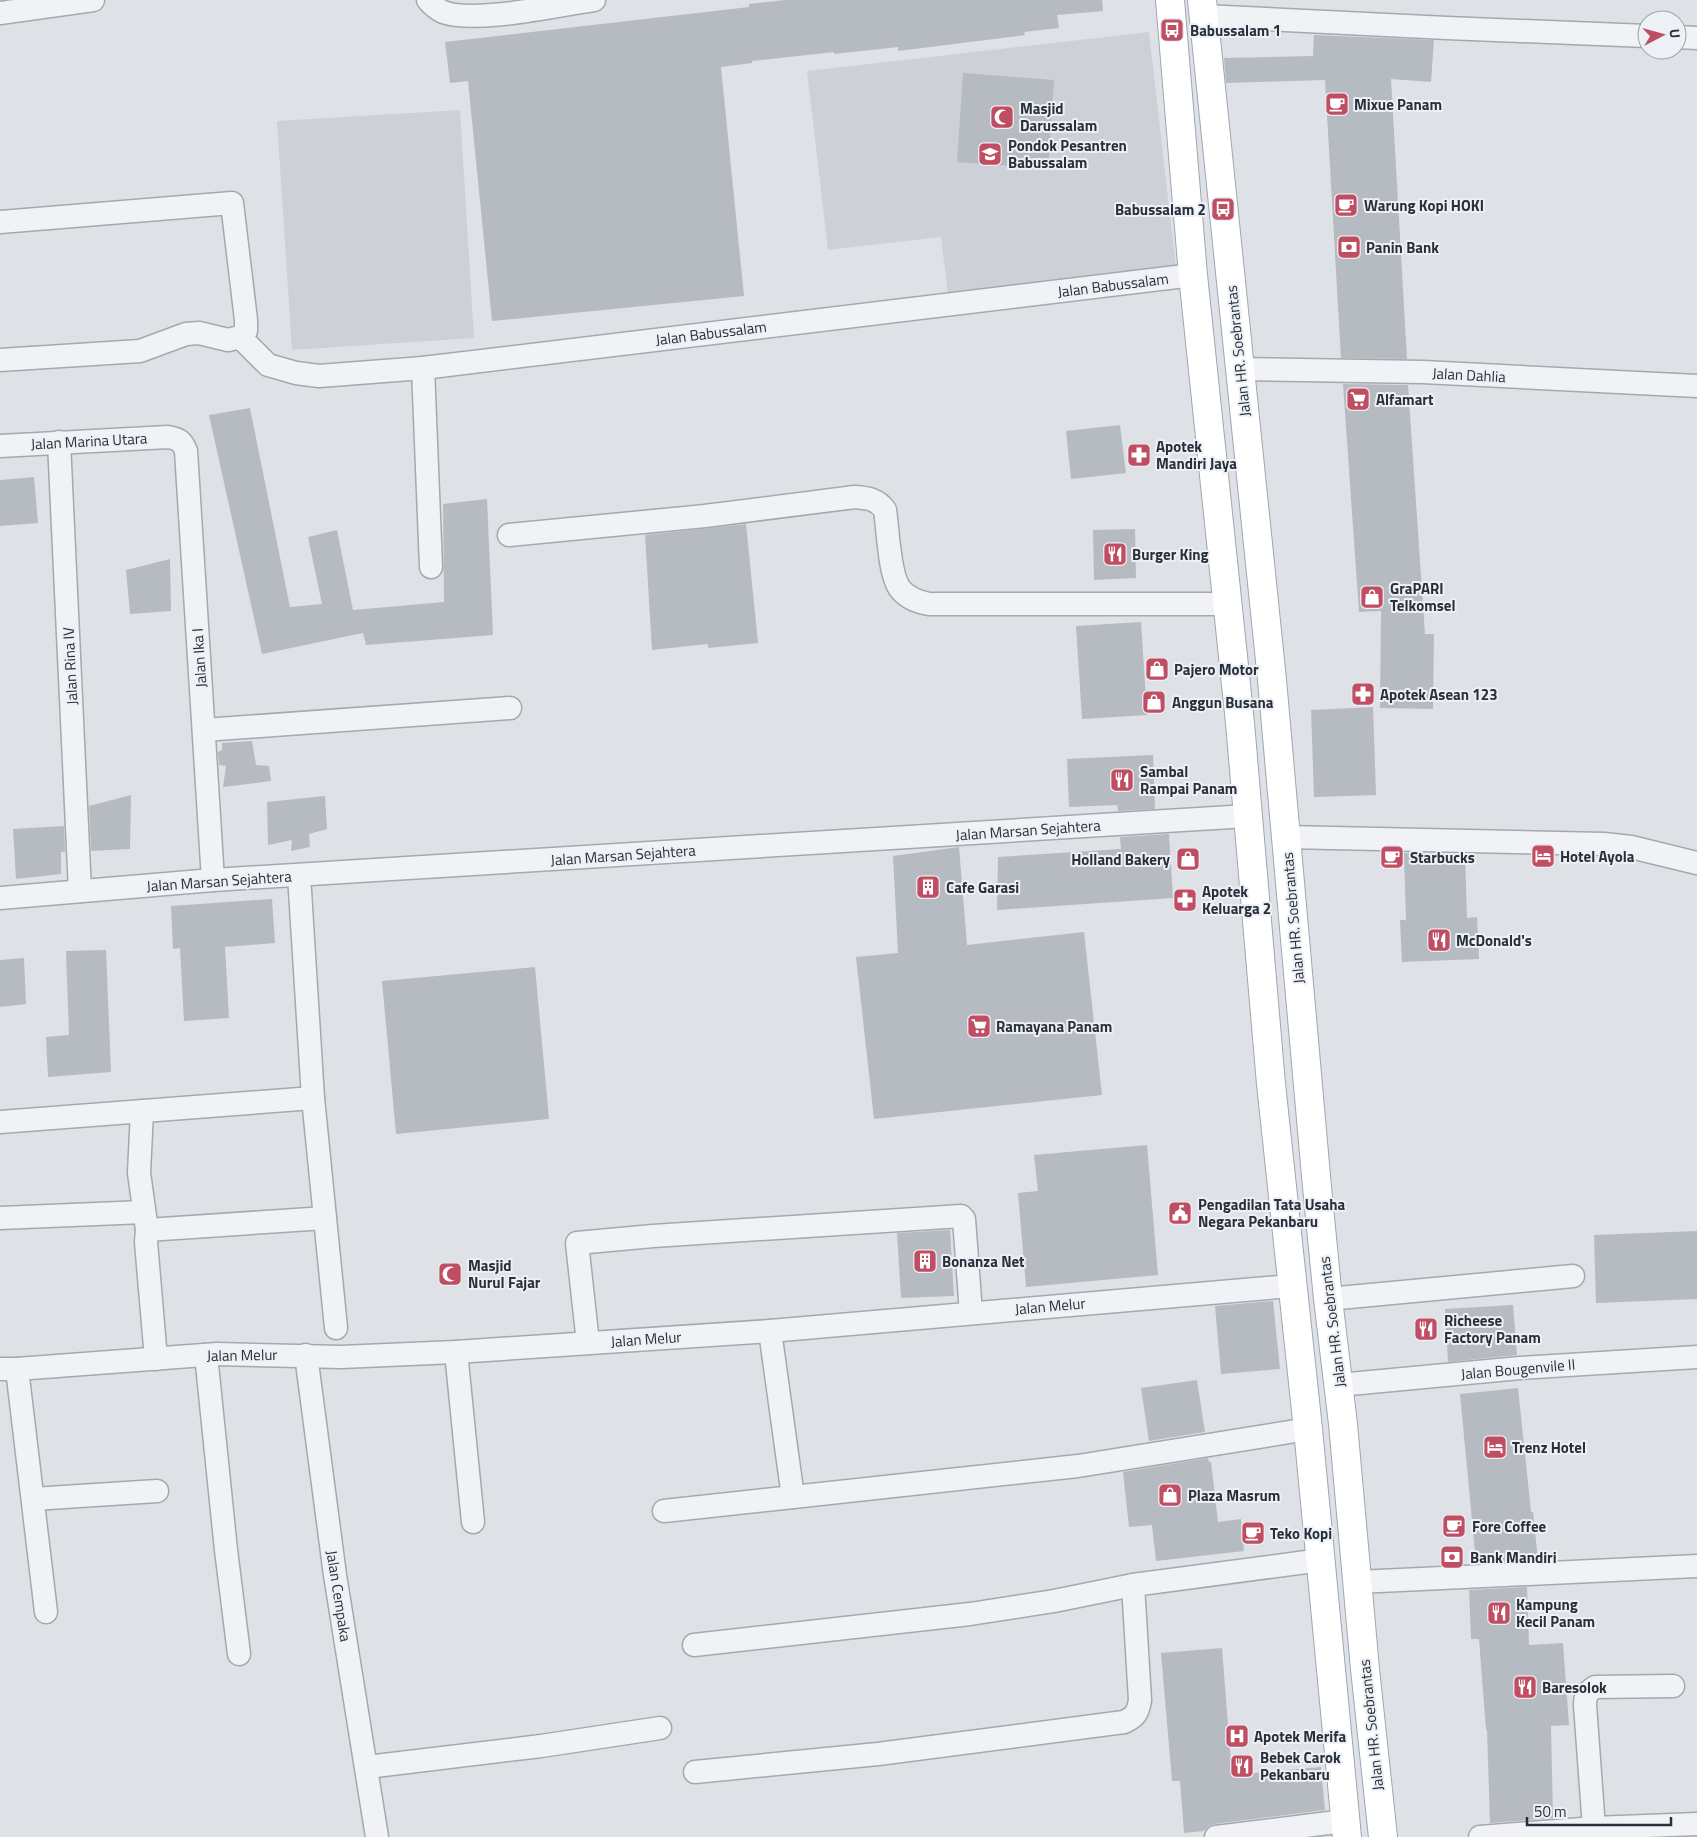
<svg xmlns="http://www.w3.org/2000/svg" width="1697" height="1837" font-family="'Titillium Web',sans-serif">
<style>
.built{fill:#cdd1d7}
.building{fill:#b6bbc2}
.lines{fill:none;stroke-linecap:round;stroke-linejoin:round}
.minor-casing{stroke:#a4a9af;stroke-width:25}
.major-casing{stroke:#9fa6b1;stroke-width:30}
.minor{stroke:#f0f2f5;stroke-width:22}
.major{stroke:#fff;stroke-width:28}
.labels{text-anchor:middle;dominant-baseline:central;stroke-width:4;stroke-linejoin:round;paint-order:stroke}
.poi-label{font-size:15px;font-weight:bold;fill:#29303b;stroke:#edf0f4;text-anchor:start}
.street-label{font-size:15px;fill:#29303b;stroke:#edf0f4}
</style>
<rect width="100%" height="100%" fill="#dee2e6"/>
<g class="built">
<polygon points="1149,32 1176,268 948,294 941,237 828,250 807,71"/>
<polygon points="460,110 474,338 292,350 277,121"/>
</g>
<g class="building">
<polygon points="785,0 1102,0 1103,11 1057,15 1059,28 1024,32 1025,35 898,51 898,47 834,54 834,52 752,61 752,63 721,67 744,296 492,321 468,81 450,83 445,42 749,7 749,4"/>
<polygon points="1314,35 1434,40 1431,82 1391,79 1407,359 1341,358 1325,80 1226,83 1224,58 1313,56"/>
<polygon points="963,73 1054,80 1048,169 957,162"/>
<polygon points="1343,384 1408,385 1425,634 1434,634 1433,709 1380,708 1381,611 1359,612"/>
<polygon points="250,408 290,607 322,604 308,537 337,530 353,610 444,602 443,504 487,499 493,635 366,645 363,633 262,654 209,415"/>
<polygon points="1120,425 1126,473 1071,479 1066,431"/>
<polygon points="34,477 38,523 0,526 0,480"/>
<polygon points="746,524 758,643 708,648 708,644 652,650 645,535"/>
<polygon points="1135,529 1136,578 1094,580 1093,530"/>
<polygon points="170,559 171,611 130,614 126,570"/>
<polygon points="1141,622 1147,715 1082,719 1076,626"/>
<polygon points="1373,707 1376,795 1314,797 1311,710"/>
<polygon points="252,741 256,765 269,766 271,781 223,787 226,766 219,765 218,752 222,750 222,743"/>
<polygon points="1153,755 1155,809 1118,811 1117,805 1069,807 1067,759"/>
<polygon points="131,795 130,849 91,851 89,806"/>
<polygon points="325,796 327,829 309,834 310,847 291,851 292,840 268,845 267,802"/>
<polygon points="64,826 65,852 61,852 61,874 16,879 13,829"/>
<polygon points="1169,834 1173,898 997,910 998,857 1121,849 1120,837"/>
<polygon points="959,847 967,945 1084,932 1102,1095 874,1119 856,957 898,953 893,856"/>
<polygon points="1404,853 1465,854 1467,918 1477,917 1479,959 1402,962 1400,920 1406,920"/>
<polygon points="272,899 275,943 225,947 229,1018 184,1021 180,948 173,949 171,906"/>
<polygon points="106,950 111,1072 48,1077 46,1037 69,1035 66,951"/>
<polygon points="24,958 26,1004 0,1007 0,960"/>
<polygon points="535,967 549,1119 396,1134 382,981"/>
<polygon points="1147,1145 1158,1275 1026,1287 1018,1193 1038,1191 1034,1155"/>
<polygon points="950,1230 954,1296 901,1298 897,1233"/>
<polygon points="1697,1231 1697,1299 1596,1303 1594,1235"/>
<polygon points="1273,1301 1280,1369 1221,1374 1215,1306"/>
<polygon points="1513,1305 1517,1355 1448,1362 1445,1309"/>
<polygon points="1197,1380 1205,1432 1149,1441 1141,1388"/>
<polygon points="1518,1388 1531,1512 1533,1512 1538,1560 1476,1563 1460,1394"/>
<polygon points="1208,1458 1209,1462 1211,1462 1218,1522 1241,1519 1244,1551 1156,1561 1152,1525 1129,1527 1123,1472"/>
<polygon points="1527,1587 1529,1645 1563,1643 1569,1725 1551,1726 1553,1818 1490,1823 1487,1730 1486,1730 1479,1639 1471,1639 1469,1590"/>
<polygon points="1222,1648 1232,1775 1321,1767 1325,1810 1214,1824 1209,1826 1204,1831 1184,1833 1180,1781 1172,1781 1161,1653"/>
</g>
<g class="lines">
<g class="minor-casing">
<g id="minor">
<path d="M428,0C432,5 437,9 443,12C476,24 557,5 594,0"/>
<polyline points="0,13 93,0"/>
<polyline points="1204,16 1447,28 1647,36"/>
<polyline points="1677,37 1697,38"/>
<polyline points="0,222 232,203 246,320 246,331 240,337 228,340 199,333 186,334 140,351 0,360"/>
<polyline points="240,337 268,365 296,373 319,376 423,368 1193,275"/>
<polyline points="423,368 431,567"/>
<polyline points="1240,369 1423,372 1697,386"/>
<polyline points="59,442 80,891"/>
<path d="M0,446L168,437C179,439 182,441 186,451L213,880"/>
<path d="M509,535L705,516L855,497C868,498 877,499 885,510C888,529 889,577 901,590C909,599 918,602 929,604H1228"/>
<polyline points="204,730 510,708"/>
<polyline points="1286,837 1604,844 1631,847 1697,863"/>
<polyline points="299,875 313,1098 336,1328"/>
<polyline points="0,898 213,880 1247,816"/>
<polyline points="142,1111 139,1173 147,1230 146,1242 156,1359"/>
<polyline points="0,1122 313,1098"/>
<polyline points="0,1218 144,1212"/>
<polyline points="147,1230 325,1218"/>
<polyline points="1328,1299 1573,1276"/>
<polyline points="770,1331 793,1497 1078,1466 1308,1429"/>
<polyline points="588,1343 577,1243 653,1236 961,1216 964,1219 971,1313"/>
<polyline points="456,1352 473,1522"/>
<polyline points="206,1355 226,1550 239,1654"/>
<polyline points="306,1355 335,1575 377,1837"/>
<polyline points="0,1369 17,1369 217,1354 341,1357 456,1352 770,1331 1291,1286"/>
<polyline points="17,1369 46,1612"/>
<polyline points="1339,1385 1520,1368 1697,1357"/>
<polyline points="33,1499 157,1491"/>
<polyline points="664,1511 793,1497"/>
<polyline points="1358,1582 1697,1566"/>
<polyline points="694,1645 970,1614 1054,1601 1133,1585 1321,1560"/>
<polyline points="367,1767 541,1746 660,1728"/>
<path d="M695,1772L878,1754L1124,1722C1135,1717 1138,1713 1140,1700L1133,1585"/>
<path d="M1594,1828L1585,1705C1585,1696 1587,1692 1595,1687L1673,1686"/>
<polyline points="1216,1837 1345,1821"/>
<polyline points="1480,1837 1594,1828 1697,1824"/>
</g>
</g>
<g class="major-casing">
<g id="major">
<polyline points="1170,0 1193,275 1240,723 1271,1084 1308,1429 1347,1837"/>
<polyline points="1202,0 1272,680 1317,1187 1328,1299 1343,1424 1365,1669 1383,1837"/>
</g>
</g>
<use href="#minor" class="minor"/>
<use href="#major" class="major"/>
</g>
<defs>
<g id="bus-square" transform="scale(1.25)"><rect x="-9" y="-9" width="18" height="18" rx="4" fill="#c04e63" stroke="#edf0f4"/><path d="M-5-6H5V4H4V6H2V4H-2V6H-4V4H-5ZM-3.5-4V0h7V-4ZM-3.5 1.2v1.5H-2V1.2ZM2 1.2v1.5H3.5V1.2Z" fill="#fff"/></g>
<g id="cafe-square" transform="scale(1.25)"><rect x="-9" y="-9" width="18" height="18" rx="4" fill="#c04e63" stroke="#edf0f4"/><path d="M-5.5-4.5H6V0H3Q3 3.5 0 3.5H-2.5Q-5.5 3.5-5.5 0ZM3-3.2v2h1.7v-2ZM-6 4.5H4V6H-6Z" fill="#fff"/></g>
<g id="mosque-square" transform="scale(1.25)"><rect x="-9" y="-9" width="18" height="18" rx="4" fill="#c04e63" stroke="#edf0f4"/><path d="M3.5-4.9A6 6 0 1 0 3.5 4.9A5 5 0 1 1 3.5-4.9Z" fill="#fff"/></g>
<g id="school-square" transform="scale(1.25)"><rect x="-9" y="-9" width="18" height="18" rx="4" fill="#c04e63" stroke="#edf0f4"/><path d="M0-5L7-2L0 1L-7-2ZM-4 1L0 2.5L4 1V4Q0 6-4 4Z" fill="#fff"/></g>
<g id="bank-square" transform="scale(1.25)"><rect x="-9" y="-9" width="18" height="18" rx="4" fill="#c04e63" stroke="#edf0f4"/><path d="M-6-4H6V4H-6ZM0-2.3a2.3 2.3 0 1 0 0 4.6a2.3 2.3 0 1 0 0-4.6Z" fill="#fff"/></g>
<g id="supermarket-square" transform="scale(1.25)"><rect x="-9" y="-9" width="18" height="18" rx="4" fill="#c04e63" stroke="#edf0f4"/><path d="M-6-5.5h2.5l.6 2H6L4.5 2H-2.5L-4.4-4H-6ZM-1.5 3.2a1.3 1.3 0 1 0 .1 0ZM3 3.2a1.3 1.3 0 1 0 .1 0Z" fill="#fff"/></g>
<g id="pharmacy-square" transform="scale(1.25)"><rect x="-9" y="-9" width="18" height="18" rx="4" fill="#c04e63" stroke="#edf0f4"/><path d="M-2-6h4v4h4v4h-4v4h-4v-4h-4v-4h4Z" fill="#fff"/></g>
<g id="restaurant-square" transform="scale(1.25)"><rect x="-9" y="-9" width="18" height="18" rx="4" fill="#c04e63" stroke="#edf0f4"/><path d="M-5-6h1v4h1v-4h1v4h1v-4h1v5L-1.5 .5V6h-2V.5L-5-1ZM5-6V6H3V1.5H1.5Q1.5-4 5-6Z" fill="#fff"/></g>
<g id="shop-square" transform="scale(1.25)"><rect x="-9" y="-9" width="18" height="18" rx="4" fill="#c04e63" stroke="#edf0f4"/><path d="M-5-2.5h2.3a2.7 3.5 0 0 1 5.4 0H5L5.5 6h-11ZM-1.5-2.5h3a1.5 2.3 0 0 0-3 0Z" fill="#fff"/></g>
<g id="hotel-square" transform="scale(1.25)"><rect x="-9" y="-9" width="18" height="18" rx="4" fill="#c04e63" stroke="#edf0f4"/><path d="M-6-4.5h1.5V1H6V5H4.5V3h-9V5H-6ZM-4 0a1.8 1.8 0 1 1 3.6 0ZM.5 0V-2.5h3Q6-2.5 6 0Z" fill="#fff"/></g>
<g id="building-square" transform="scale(1.25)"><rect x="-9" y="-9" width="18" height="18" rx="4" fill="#c04e63" stroke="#edf0f4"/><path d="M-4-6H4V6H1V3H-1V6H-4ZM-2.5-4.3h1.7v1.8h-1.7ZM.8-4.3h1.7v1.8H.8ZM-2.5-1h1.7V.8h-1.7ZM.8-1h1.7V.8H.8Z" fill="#fff"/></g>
<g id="civic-square" transform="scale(1.25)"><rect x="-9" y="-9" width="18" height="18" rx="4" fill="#c04e63" stroke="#edf0f4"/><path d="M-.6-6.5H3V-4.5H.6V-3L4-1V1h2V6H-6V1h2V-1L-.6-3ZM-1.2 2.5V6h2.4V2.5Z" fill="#fff"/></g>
<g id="hospital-square" transform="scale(1.25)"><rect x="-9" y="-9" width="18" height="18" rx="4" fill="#c04e63" stroke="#edf0f4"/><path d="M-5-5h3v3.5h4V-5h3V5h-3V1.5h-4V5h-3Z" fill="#fff"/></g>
</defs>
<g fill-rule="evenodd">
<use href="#bus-square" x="1172" y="30"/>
<use href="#cafe-square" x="1337" y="104"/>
<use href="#mosque-square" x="1002" y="117"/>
<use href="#school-square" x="990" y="154"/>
<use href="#cafe-square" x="1346" y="205"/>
<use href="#bus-square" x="1223" y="209"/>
<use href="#bank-square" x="1349" y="247"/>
<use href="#supermarket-square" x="1358" y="399"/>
<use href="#pharmacy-square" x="1139" y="455"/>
<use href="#restaurant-square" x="1115" y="554"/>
<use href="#shop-square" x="1372" y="597"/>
<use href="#shop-square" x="1157" y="669"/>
<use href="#pharmacy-square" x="1363" y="694"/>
<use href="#shop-square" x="1154" y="702"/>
<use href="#restaurant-square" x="1122" y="780"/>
<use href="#hotel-square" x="1543" y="856"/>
<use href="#cafe-square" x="1392" y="857"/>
<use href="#shop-square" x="1188" y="859"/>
<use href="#building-square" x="928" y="887"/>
<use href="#pharmacy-square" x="1185" y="900"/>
<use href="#restaurant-square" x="1439" y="940"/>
<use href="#supermarket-square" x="979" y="1026"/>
<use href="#civic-square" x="1180" y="1213"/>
<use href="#building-square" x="925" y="1261"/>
<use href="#mosque-square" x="450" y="1274"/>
<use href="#restaurant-square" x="1426" y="1329"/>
<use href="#hotel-square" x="1495" y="1447"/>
<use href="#shop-square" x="1170" y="1495"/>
<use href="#cafe-square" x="1454" y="1526"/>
<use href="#cafe-square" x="1253" y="1533"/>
<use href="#bank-square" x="1452" y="1557"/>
<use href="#restaurant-square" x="1499" y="1613"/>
<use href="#restaurant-square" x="1525" y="1687"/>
<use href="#hospital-square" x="1237" y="1736"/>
<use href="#restaurant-square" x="1242" y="1766"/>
</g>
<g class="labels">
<g class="poi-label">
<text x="1190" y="30">Babussalam 1</text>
<text x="1354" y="104">Mixue Panam</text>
<text x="1020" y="108">Masjid<tspan x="1020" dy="17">Darussalam</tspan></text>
<text x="1008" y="145">Pondok Pesantren<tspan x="1008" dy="17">Babussalam</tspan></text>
<text x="1364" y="205">Warung Kopi HOKI</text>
<text x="1206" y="209" text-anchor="end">Babussalam 2</text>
<text x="1366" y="247">Panin Bank</text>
<text x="1376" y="399">Alfamart</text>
<text x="1156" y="446">Apotek<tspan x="1156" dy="17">Mandiri Jaya</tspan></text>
<text x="1132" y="554">Burger King</text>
<text x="1390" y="588">GraPARI<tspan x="1390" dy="17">Telkomsel</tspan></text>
<text x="1174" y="669">Pajero Motor</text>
<text x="1380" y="694">Apotek Asean 123</text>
<text x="1172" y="702">Anggun Busana</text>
<text x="1140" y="771">Sambal<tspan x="1140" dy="17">Rampai Panam</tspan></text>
<text x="1560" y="856">Hotel Ayola</text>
<text x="1410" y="857">Starbucks</text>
<text x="1170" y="859" text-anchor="end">Holland Bakery</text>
<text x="946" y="887">Cafe Garasi</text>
<text x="1202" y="891">Apotek<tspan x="1202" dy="17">Keluarga 2</tspan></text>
<text x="1456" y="940">McDonald's</text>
<text x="996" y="1026">Ramayana Panam</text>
<text x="1198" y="1204">Pengadilan Tata Usaha<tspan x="1198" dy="17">Negara Pekanbaru</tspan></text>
<text x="942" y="1261">Bonanza Net</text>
<text x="468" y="1265">Masjid<tspan x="468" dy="17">Nurul Fajar</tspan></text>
<text x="1444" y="1320">Richeese<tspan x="1444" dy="17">Factory Panam</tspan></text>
<text x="1512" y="1447">Trenz Hotel</text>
<text x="1188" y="1495">Plaza Masrum</text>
<text x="1472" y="1526">Fore Coffee</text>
<text x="1270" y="1533">Teko Kopi</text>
<text x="1470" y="1557">Bank Mandiri</text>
<text x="1516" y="1604">Kampung<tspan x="1516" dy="17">Kecil Panam</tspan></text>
<text x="1542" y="1687">Baresolok</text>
<text x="1254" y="1736">Apotek Merifa</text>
<text x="1260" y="1757">Bebek Carok<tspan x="1260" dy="17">Pekanbaru</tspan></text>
</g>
<g class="street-label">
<text transform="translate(1113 285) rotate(-7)">Jalan Babussalam</text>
<text transform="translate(711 333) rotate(-7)">Jalan Babussalam</text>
<text transform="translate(1238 351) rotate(-96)">Jalan HR. Soebrantas</text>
<text transform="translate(1469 375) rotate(3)">Jalan Dahlia</text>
<text transform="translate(89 441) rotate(-3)">Jalan Marina Utara</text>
<text transform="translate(199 658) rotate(-94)">Jalan Ika I</text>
<text transform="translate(70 666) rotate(-93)">Jalan Rina IV</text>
<text transform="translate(1028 830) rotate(-4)">Jalan Marsan Sejahtera</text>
<text transform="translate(623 855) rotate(-4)">Jalan Marsan Sejahtera</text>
<text transform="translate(219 881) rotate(-4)">Jalan Marsan Sejahtera</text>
<text transform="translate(1293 918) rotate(-95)">Jalan HR. Soebrantas</text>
<text transform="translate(1050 1306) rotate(-5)">Jalan Melur</text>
<text transform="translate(1332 1322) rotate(-97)">Jalan HR. Soebrantas</text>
<text transform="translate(646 1339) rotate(-4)">Jalan Melur</text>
<text transform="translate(242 1355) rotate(-1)">Jalan Melur</text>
<text transform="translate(1518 1369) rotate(-5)">Jalan Bougenvile II</text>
<text transform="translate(339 1596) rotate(81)">Jalan Cempaka</text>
<text transform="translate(1371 1725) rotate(-96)">Jalan HR. Soebrantas</text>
</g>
</g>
<g transform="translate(1662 35) rotate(84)"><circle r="24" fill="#edf0f4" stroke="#9fa3aa"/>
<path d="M0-4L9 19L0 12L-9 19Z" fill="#c04e63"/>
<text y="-8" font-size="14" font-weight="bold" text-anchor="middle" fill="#29303b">U</text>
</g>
<path d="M1527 1817v8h144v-8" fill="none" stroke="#29303b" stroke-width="2.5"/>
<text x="1534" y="1817" font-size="15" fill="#29303b" stroke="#edf0f4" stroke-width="4" paint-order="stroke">50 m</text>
</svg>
